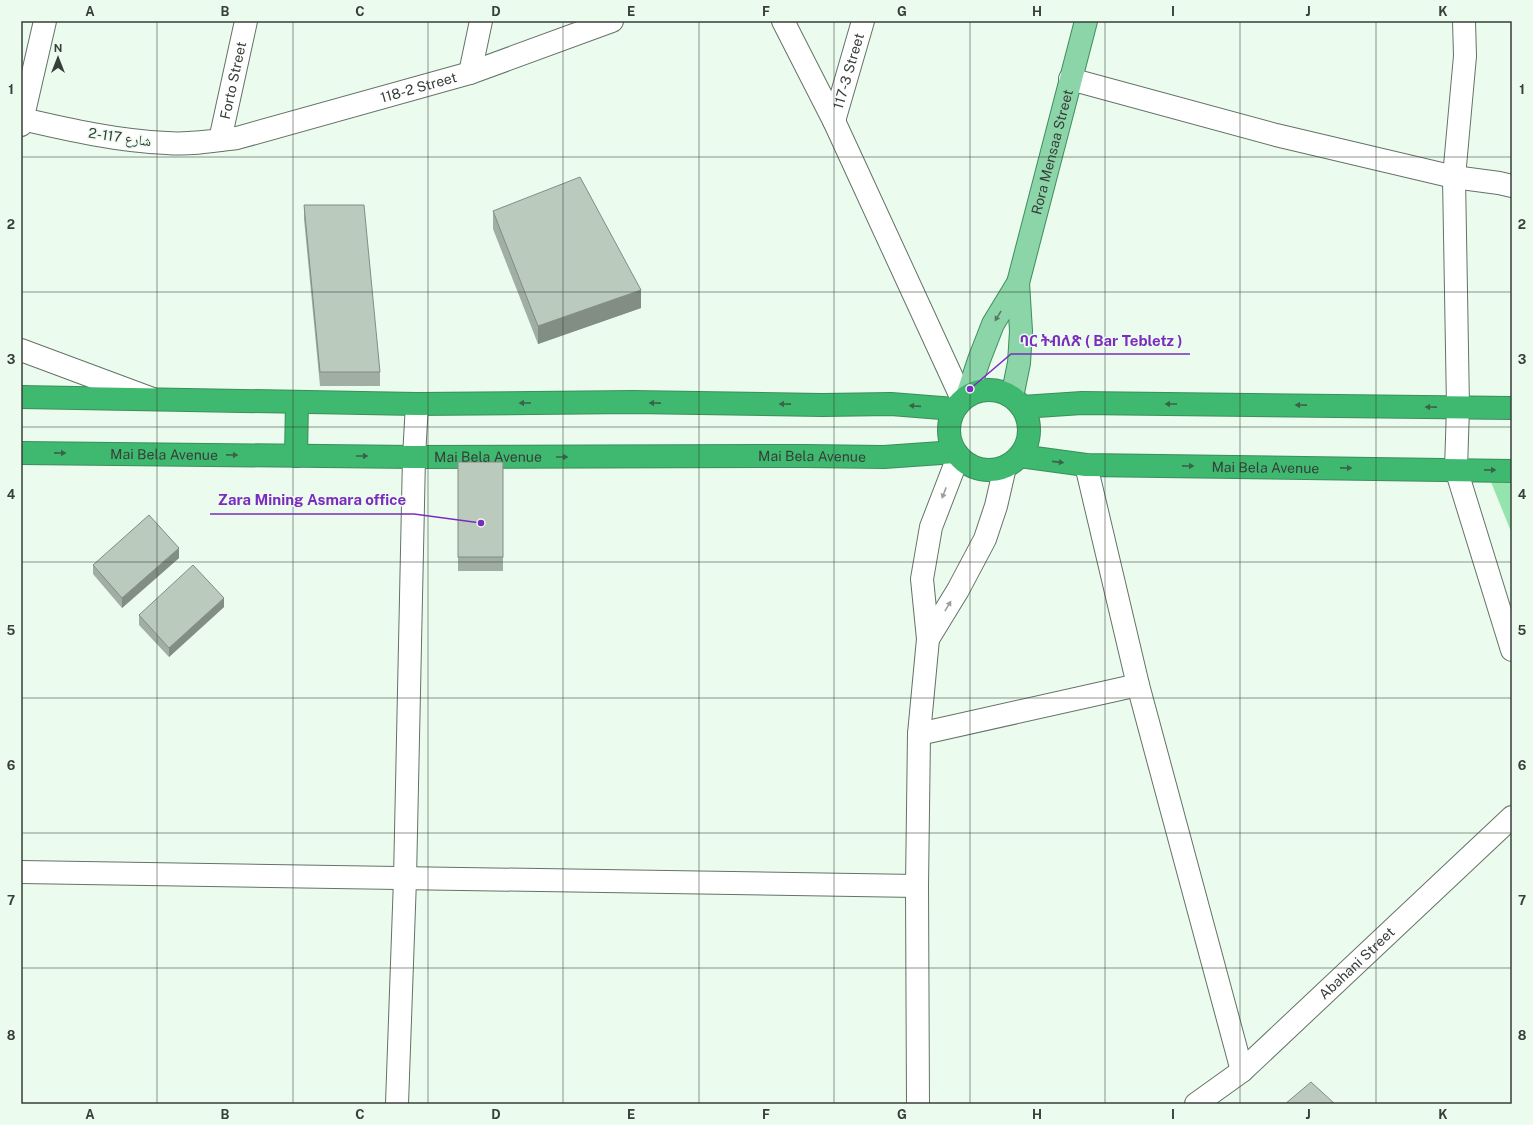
<svg xmlns="http://www.w3.org/2000/svg" width="1533" height="1125" font-family="'Public Sans','Noto Naskh Arabic','Noto Sans Ethiopic',sans-serif">
<style>
.green{fill:#95e4ad}
.lines{fill:none;stroke-linecap:round;stroke-linejoin:round}
.minor-casing{stroke:#647267;stroke-width:24}
.major-casing{stroke:#3c8e5c;stroke-width:24}
.highway-casing{stroke:#3c8e5c;stroke-width:24}
.minor{stroke:#fff;stroke-width:22}
.major{stroke:#8bd5a9;stroke-width:22}
.highway{stroke:#3eb96f;stroke-width:22}
.wall{fill:#a0aea3}
.shaded-wall{fill:#828d84}
.building{fill:#bacabd;stroke:#828d84}
.oneway{fill:#597a66}
.oneway2{fill:#3a6349}
.oneway3{fill:#9c9e9c}
.grid{fill:none;stroke:#383e39;stroke-width:1;stroke-opacity:0.55}
.labels{text-anchor:middle;dominant-baseline:central;stroke-width:3;stroke-linejoin:round;paint-order:stroke}
.street-label{font-size:14px;fill:#383e39;stroke:#ebfcef}
.leader{fill:none;stroke:#7b2cbf;stroke-width:1.5}
.callout-dot{fill:#7b2cbf;stroke:#ebfcef;stroke-width:1.5}
.callout-label{font-size:15px;text-anchor:middle;font-weight:bold;fill:#7b2cbf;stroke:#ebfcef;stroke-width:3;stroke-linejoin:round;paint-order:stroke}
.neatline{fill:none;stroke:#383e39;stroke-width:1.5}
.grid-label{font-size:13px;text-anchor:middle;font-weight:bold;fill:#383e39}
</style>
<rect width="100%" height="100%" fill="#ebfcef"/>
<polygon class="green" points="1491,482 1512,483 1512,534"/>
<g class="lines">
<g class="minor-casing">
<g id="minor">
<polyline points="783,21 834,121 962,399"/>
<polyline points="1464,21 1465,56 1454,177 1458,407 1456,469 1512,650"/>
<polyline points="470,73 481,21"/>
<polyline points="1070,79 1276,135 1454,177 1499,183 1512,186"/>
<path id="s1" d="M22,119C70,130 118,141 167,143C190,145 214,141 237,138L470,73L612,21"/>
<path id="s2" d="M834,121L863,21"/>
<polyline points="21,125 45,21"/>
<path id="s3" d="M220,140L246,21"/>
<polyline points="21,350 150,398"/>
<polyline points="1086,465 1138,685 1242,1071"/>
<polyline points="928,639 958,590 985,539 996,506 1005,467"/>
<polyline points="919,734 1138,685"/>
<polyline points="21,872 917,886"/>
<polyline points="397,1104 405,879 414,457 417,404"/>
<polyline points="918,1104 917,886 919,734 928,639 922,579 931,527 958,457"/>
<path id="s4" d="M1196,1104L1242,1071L1512,817"/>
</g>
</g>
<g class="major-casing">
<g id="major">
<path id="s5" d="M967,396L979,360L993,324L1018,283L1086,21"/>
<polyline points="1012,397 1019,363 1021,331 1018,283"/>
</g>
</g>
<g class="highway-casing">
<g id="highway">
<circle cx="989" cy="430" r="40"/>
<polyline points="21,397 417,404 633,402 822,405 891,404 954,409"/>
<polyline points="1022,407 1082,403 1512,408"/>
<path id="s6" d="M21,453L414,457L804,456L884,457L955,452"/>
<polyline points="296,456 297,402"/>
<path id="s7" d="M1020,456L1086,465L1512,471"/>
</g>
</g>
<use href="#minor" class="minor"/>
<use href="#major" class="major"/>
<use href="#highway" class="highway"/>
</g>
<g class="wall">
<polygon points="304,205 380,372 380,386 320,386 304,219"/>
<polygon points="493,211 641,308 538,344 493,229"/>
<rect x="458" y="462" width="45" height="109"/>
<polygon points="179,558 122,608 93,574 93,565"/>
<polygon points="224,607 169,657 139,625 139,615"/>
</g>
<g class="shaded-wall">
<polygon points="641,290 641,308 538,344 538,326"/>
<polygon points="179,548 179,558 122,608 122,598"/>
<polygon points="224,598 224,607 169,657 169,648"/>
</g>
<g class="building">
<polygon points="580,177 641,290 538,326 493,211"/>
<polygon points="304,205 364,205 380,372 320,372"/>
<rect x="458" y="462" width="45" height="95"/>
<polygon points="149,515 179,548 122,598 93,565"/>
<polygon points="193,565 224,598 169,648 139,615"/>
<polygon points="1311,1082 1335,1104 1285,1104"/>
</g>
<defs><path id="oneway-solid" d="M-6-.8H1V-3.2L6.5 0L1 3.2V.8H-6Z"/></defs>
<use class="oneway" href="#oneway-solid" transform="translate(998 316) rotate(121)"/>
<g class="oneway2">
<use href="#oneway-solid" transform="translate(525 403) rotate(180)"/>
<use href="#oneway-solid" transform="translate(655 403) rotate(-179)"/>
<use href="#oneway-solid" transform="translate(785 404) rotate(-179)"/>
<use href="#oneway-solid" transform="translate(1171 404) rotate(-180)"/>
<use href="#oneway-solid" transform="translate(1301 405) rotate(-179)"/>
<use href="#oneway-solid" transform="translate(915 406) rotate(-176)"/>
<use href="#oneway-solid" transform="translate(1431 407) rotate(-179)"/>
<use href="#oneway-solid" transform="translate(60 453) rotate(1)"/>
<use href="#oneway-solid" transform="translate(232 455) rotate(1)"/>
<use href="#oneway-solid" transform="translate(362 456)"/>
<use href="#oneway-solid" transform="translate(562 457)"/>
<use href="#oneway-solid" transform="translate(1058 462) rotate(6)"/>
<use href="#oneway-solid" transform="translate(1188 466) rotate(1)"/>
<use href="#oneway-solid" transform="translate(1346 468) rotate(1)"/>
<use href="#oneway-solid" transform="translate(1490 470) rotate(1)"/>
</g>
<g class="oneway3">
<use href="#oneway-solid" transform="translate(944 493) rotate(111)"/>
<use href="#oneway-solid" transform="translate(948 606) rotate(-59)"/>
</g>
<path class="grid" d="M157,21V1104M293,21V1104M428,21V1104M563,21V1104M699,21V1104M834,21V1104M970,21V1104M1105,21V1104M1240,21V1104M1376,21V1104M21,157H1512M21,292H1512M21,427H1512M21,562H1512M21,698H1512M21,833H1512M21,968H1512"/>
<g class="labels">
<g class="street-label">
<text stroke="none"><textPath href="#s2" startOffset="52">117-3 Street</textPath></text>
<text stroke="none"><textPath href="#s3" startOffset="61">Forto Street</textPath></text>
<text stroke="none"><textPath href="#s1" startOffset="406">118-2 Street</textPath></text>
<text transform="translate(120 137) rotate(8)">شارع 117-2</text>
<text stroke="none"><textPath href="#s5" startOffset="260">Rora Mensaa Street</textPath></text>
<text stroke="none"><textPath href="#s6" startOffset="143">Mai Bela Avenue</textPath></text>
<text stroke="none"><textPath href="#s6" startOffset="791">Mai Bela Avenue</textPath></text>
<text stroke="none"><textPath href="#s6" startOffset="467">Mai Bela Avenue</textPath></text>
<text stroke="none"><textPath href="#s7" startOffset="246">Mai Bela Avenue</textPath></text>
<text stroke="none"><textPath href="#s4" startOffset="214">Abahani Street</textPath></text>
</g>
</g>
<path class="leader" d="M970 389L1011 354H1190M481 523L414 514H210"/>
<g class="callout-dot">
<circle cx="970" cy="389" r="4"/>
<circle cx="481" cy="523" r="4"/>
</g>
<g class="callout-label">
<text x="1101" y="346">ባር ትብለጽ ( Bar Tebletz )</text>
<text x="312" y="505">Zara Mining Asmara office</text>
</g>
<rect width="1533" height="1125" fill="none" stroke="#ebfcef" stroke-width="44"/>
<g transform="translate(58 58)" stroke="#ebfcef" stroke-width="3" paint-order="stroke">
<path d="M0-3L7 15L0 10L-7 15Z" fill="#383e39"/>
<text y="-6" font-size="11" font-weight="bold" text-anchor="middle" fill="#383e39">N</text>
</g>
<rect x="22" y="22" width="1489" height="1081" class="neatline"/>
<g class="grid-label">
<text x="90" y="16">A</text>
<text x="225" y="16">B</text>
<text x="360" y="16">C</text>
<text x="496" y="16">D</text>
<text x="631" y="16">E</text>
<text x="766" y="16">F</text>
<text x="902" y="16">G</text>
<text x="1037" y="16">H</text>
<text x="1173" y="16">I</text>
<text x="1308" y="16">J</text>
<text x="1443" y="16">K</text>
<text x="11" y="94">1</text>
<text x="1522" y="94">1</text>
<text x="11" y="229">2</text>
<text x="1522" y="229">2</text>
<text x="11" y="364">3</text>
<text x="1522" y="364">3</text>
<text x="11" y="499">4</text>
<text x="1522" y="499">4</text>
<text x="11" y="635">5</text>
<text x="1522" y="635">5</text>
<text x="11" y="770">6</text>
<text x="1522" y="770">6</text>
<text x="11" y="905">7</text>
<text x="1522" y="905">7</text>
<text x="11" y="1040">8</text>
<text x="1522" y="1040">8</text>
<text x="90" y="1119">A</text>
<text x="225" y="1119">B</text>
<text x="360" y="1119">C</text>
<text x="496" y="1119">D</text>
<text x="631" y="1119">E</text>
<text x="766" y="1119">F</text>
<text x="902" y="1119">G</text>
<text x="1037" y="1119">H</text>
<text x="1173" y="1119">I</text>
<text x="1308" y="1119">J</text>
<text x="1443" y="1119">K</text>
</g>
</svg>
